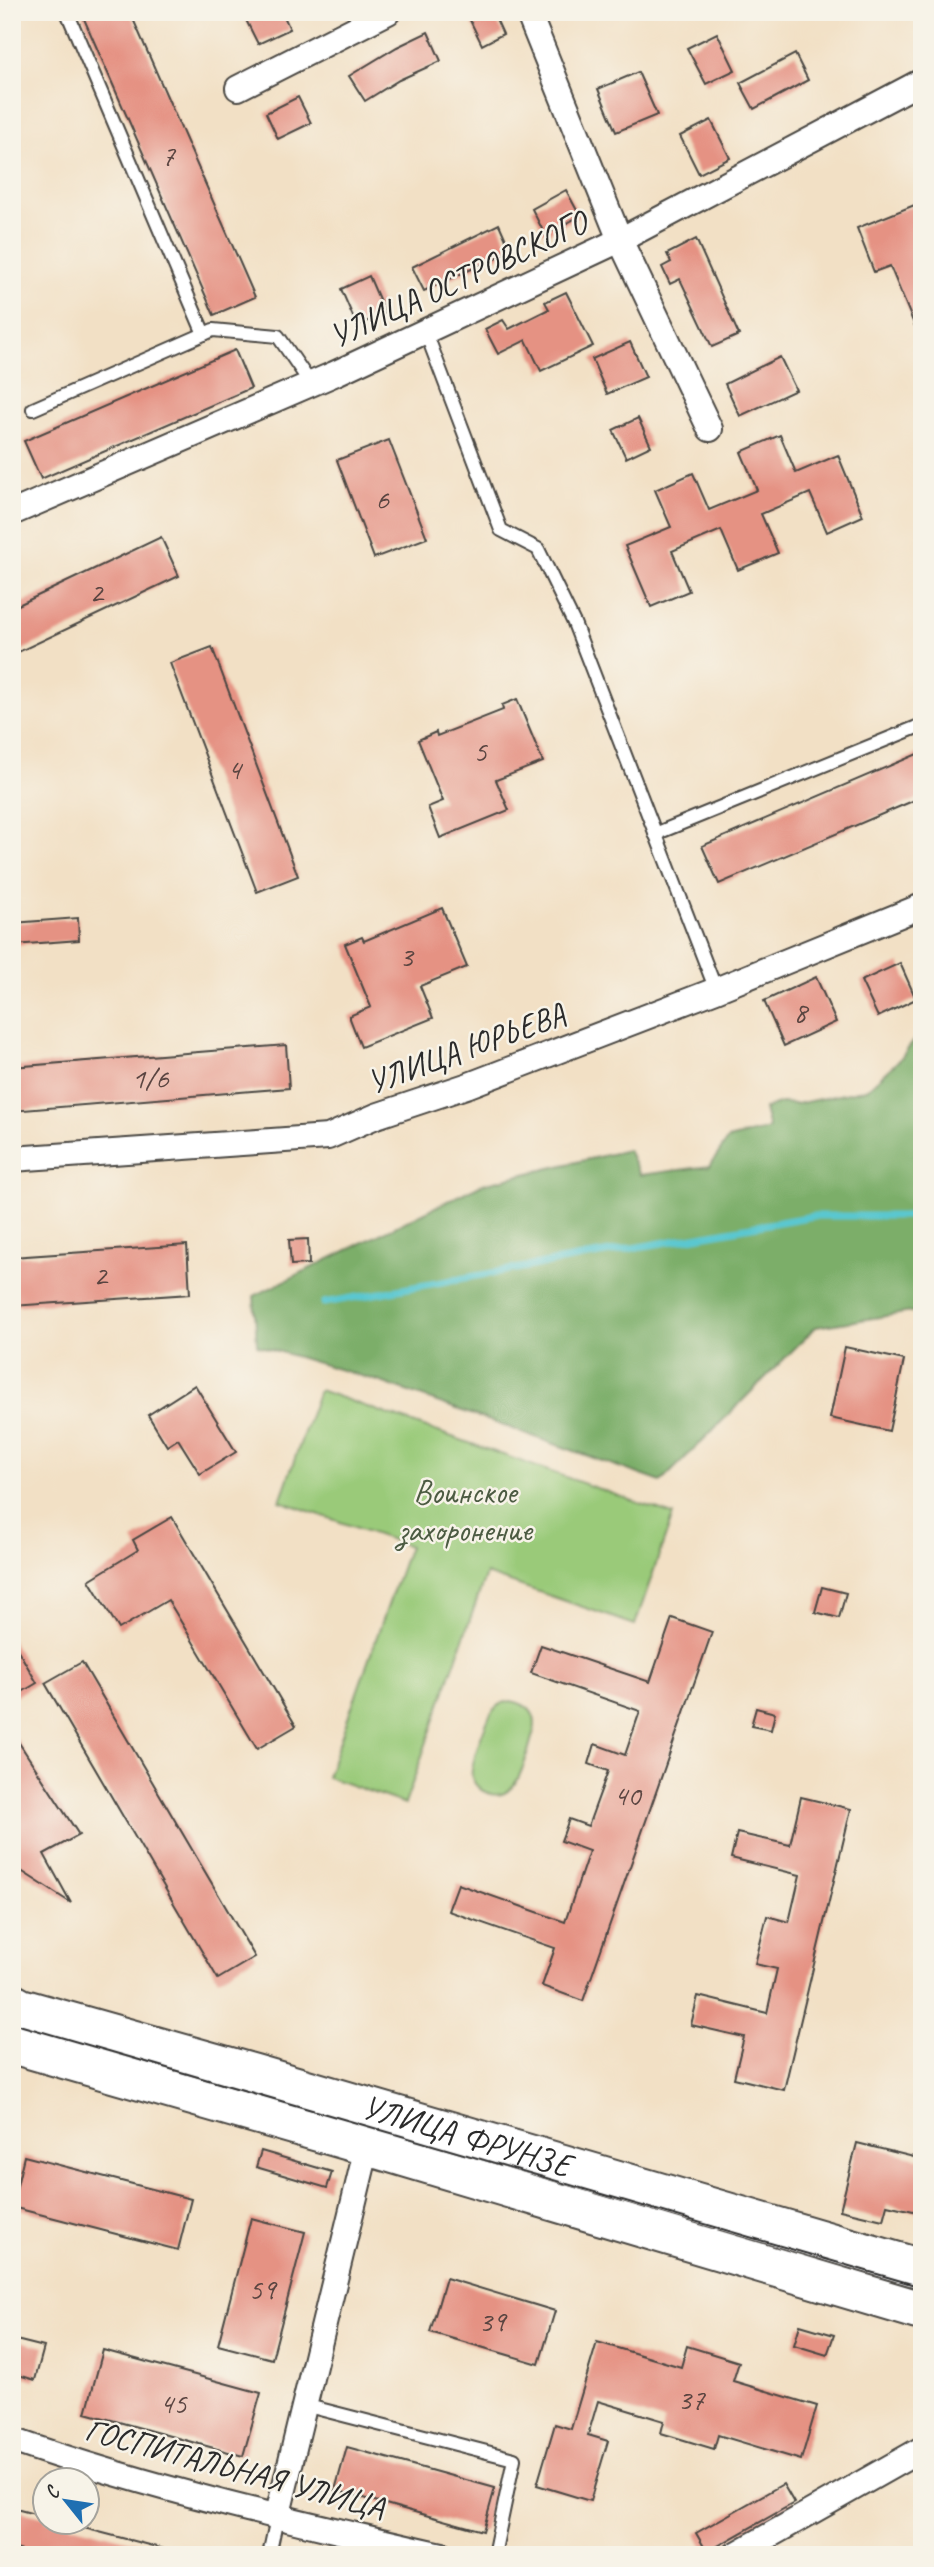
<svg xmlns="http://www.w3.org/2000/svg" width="934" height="2567" font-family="Caveat,sans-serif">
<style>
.green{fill:#9aca79;stroke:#627a52;stroke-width:2}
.forest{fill:#7bae69;stroke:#536c4a;stroke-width:2}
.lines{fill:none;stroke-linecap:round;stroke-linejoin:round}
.stream{stroke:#5ac7d0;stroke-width:7}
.building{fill:#e59283}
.lane-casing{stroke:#494642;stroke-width:16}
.street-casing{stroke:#494642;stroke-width:28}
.primary-casing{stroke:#494642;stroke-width:42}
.lane{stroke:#fff;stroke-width:12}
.street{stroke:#fff;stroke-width:24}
.primary{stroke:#fff;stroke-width:38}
.tram{stroke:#2b2b2b;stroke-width:2}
.labels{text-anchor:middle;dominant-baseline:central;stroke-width:5;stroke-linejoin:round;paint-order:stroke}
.number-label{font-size:30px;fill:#5a4541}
.street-label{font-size:33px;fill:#2b2b2b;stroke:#f7f3e8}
.park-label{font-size:33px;fill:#4c5b42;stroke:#f7f3e8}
</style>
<rect width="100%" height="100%" fill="#f7f3e8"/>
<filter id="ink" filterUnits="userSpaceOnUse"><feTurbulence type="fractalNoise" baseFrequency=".0143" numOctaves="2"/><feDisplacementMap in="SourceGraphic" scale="14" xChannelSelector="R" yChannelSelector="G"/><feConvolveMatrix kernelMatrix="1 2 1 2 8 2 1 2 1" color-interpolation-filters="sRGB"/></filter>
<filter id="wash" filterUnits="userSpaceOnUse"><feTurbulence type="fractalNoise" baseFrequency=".00686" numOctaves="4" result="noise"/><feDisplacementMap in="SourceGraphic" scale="28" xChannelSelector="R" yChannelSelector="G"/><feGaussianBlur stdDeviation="1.57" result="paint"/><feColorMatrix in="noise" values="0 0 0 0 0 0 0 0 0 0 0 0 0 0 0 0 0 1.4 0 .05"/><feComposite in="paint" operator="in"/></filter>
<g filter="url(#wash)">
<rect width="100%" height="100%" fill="#f2e0c5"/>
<g class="green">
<polygon points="319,1390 673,1515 635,1625 486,1574 405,1804 327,1777 409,1546 280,1501"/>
<path d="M511,1701C528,1704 538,1714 534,1731C527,1752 519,1805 488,1793C481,1791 475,1785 472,1778C469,1768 486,1720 493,1711C497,1704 504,1702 511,1701Z"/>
</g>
<polygon class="forest" points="922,1031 922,1316 918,1311 816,1327 661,1482 378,1381 257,1345 254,1296 482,1184 628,1150 640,1175 710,1166 728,1139 769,1129 764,1109 781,1103 796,1104 867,1089 899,1060"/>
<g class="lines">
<polyline class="stream" points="324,1303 813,1216 922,1216"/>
</g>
<g id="blocks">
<g class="building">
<polygon points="81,12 130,12 255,297 214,315"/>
<polygon points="258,12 282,12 290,29 258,44 245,18"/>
<polygon points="466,12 493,12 503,34 482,45"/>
<polygon points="428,32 441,61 399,80 365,101 349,76 397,47"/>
<polygon points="717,33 735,70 706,84 687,48"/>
<polygon points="795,54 808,80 754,109 740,83"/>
<polygon points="638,72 657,115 616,132 598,89"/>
<polygon points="298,97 311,123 278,139 266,113"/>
<polygon points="711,120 730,158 699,174 680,136"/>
<polygon points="566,190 580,216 545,235 532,209"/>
<polygon points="922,202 922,341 921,341 890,266 874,272 857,228"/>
<polygon points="499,224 511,251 424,291 412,267"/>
<polygon points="696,239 739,335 712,347 680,279 670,284 662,267 671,262 667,254"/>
<polygon points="369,276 385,313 357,326 341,289"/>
<polygon points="566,292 593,346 541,371 526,340 498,354 485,329 503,320 509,329 549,309 545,302"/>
<polygon points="630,342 646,377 607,394 592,359"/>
<polygon points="235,350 251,388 41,479 24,441"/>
<polygon points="780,357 796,390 740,416 725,384"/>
<polygon points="638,418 651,446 626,458 613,430"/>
<polygon points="780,435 796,473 838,455 863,516 827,532 810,493 761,514 778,553 738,570 721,530 672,551 689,591 651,607 625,546 671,527 655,490 693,473 709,510 757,490 741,452"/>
<polygon points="389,440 427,538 374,558 337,460"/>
<polygon points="161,537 179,576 12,655 12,608"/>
<polygon points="212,647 298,876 257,892 170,663"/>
<polygon points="517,699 543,762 496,780 509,810 440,838 428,807 443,801 418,740 436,732 437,736 503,710 502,705"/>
<polygon points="922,752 922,797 719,884 702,846"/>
<polygon points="442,908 467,967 420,986 433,1018 361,1047 349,1016 371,1007 345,944 362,937 364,941"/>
<polygon points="78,918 79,940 14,945 13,923"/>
<polygon points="900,963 916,999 878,1017 861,981"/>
<polygon points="816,977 836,1022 784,1046 764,1001"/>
<polygon points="286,1045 289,1088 12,1111 12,1067"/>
<polygon points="308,1239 309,1264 291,1265 289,1240"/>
<polygon points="187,1245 190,1294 12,1306 12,1257"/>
<polygon points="845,1347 904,1360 889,1431 830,1418"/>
<polygon points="195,1385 236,1452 200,1474 178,1439 167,1446 148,1415"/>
<polygon points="172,1517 296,1726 257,1749 168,1600 119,1629 89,1580 138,1550 133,1540"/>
<polygon points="822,1587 846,1593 839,1618 815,1612"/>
<polygon points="672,1618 712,1632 583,2001 542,1986 555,1948 448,1911 458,1884 565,1922 589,1851 561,1841 569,1819 588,1826 608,1771 589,1764 595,1744 625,1755 640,1711 531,1673 541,1645 650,1682"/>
<polygon points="12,1640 37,1683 12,1698"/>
<polygon points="82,1662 255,1957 218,1979 45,1683"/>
<polygon points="756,1708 775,1713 771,1730 751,1726"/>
<polygon points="12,1732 79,1835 44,1854 71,1903 12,1865"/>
<polygon points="801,1797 851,1809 784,2090 734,2078 744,2037 691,2025 698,1996 767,2013 777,1969 755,1964 767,1916 789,1922 800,1875 731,1858 737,1833 790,1845"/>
<polygon points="857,2143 922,2159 922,2213 887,2205 883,2220 840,2210"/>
<polygon points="261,2151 332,2172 327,2188 256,2167"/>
<polygon points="24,2156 191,2199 178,2250 12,2207"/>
<polygon points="251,2218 305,2232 272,2359 218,2345"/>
<polygon points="446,2278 555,2311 539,2364 430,2332"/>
<polygon points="800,2325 834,2335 827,2355 794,2345"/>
<polygon points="12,2339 44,2347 35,2380 12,2373"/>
<polygon points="597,2342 681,2367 687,2346 739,2362 733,2381 817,2406 801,2460 718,2435 714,2449 661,2433 664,2421 598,2401 588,2435 608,2441 590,2501 537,2485 555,2424 571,2429"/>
<polygon points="103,2350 261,2393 243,2456 86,2413"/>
<polygon points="347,2447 495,2488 483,2531 335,2490"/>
<polygon points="783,2484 794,2503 707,2552 696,2533"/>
<polygon points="12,2508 46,2517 46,2522 61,2522 164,2549 163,2555 36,2555 12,2548"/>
</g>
</g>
</g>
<g filter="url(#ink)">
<use href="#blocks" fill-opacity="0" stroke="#494642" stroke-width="2"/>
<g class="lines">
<g class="lane-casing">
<g id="lane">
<polyline points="67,12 204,334"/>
<polyline points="425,330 501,530 538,549 574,623 716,990"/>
<polyline points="33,409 213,330 278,336 311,384"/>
<polyline points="655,834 922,725"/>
<polyline points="304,2405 514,2459 494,2555"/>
<polyline points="269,2555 277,2518"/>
</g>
</g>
<g class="street-casing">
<g id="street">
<polyline points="528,12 620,240 710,429"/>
<polyline points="238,88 388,12"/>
<polyline points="12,513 334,374 620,240 922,81"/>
<polyline points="12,1159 328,1137 376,1116 469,1085 716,990 922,906"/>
<path d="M12,2440C152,2489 297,2522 442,2555"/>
<polyline points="277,2518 370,2135"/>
<polyline points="735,2555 922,2449"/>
</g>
</g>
<g class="primary-casing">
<g id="primary">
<path id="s1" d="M12,2003L21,2008L255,2074L922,2269"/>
<polyline points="12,2044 367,2146 922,2311"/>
</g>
</g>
<use href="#lane" class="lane"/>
<use href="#street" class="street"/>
<use href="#primary" class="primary"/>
<polyline class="tram" points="12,2023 922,2287"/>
</g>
</g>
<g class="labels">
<g class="number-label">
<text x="168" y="155">7</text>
<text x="382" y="499">6</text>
<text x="96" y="592">2</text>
<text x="480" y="751">5</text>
<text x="234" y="769">4</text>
<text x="406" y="956">3</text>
<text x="800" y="1012">8</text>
<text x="150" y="1078">1/6</text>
<text x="100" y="1275">2</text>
<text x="627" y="1795">40</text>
<text x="262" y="2289">59</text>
<text x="492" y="2321">39</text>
<text x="691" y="2399">37</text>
<text x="173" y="2403">45</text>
</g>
<g class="street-label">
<text transform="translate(458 279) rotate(-25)">УЛИЦА ОСТРОВСКОГО</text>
<text transform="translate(466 1048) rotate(-20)">УЛИЦА ЮРЬЕВА</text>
<text stroke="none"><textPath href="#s1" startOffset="474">УЛИЦА ФРУНЗЕ</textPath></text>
<text transform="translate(235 2468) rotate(15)">ГОСПИТАЛЬНАЯ УЛИЦА</text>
</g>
<g class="park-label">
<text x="465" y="1492">Воинское<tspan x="465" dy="38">захоронение</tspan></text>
</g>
</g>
<rect width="934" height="2567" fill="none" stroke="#f7f3e8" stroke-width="42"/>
<g transform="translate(66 2501) rotate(300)"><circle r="33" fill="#f7f3e8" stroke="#a5a39c" stroke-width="2"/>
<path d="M0-5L12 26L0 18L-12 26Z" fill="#1f6fb2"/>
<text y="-10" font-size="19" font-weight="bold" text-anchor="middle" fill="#2b2b2b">С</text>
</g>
</svg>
